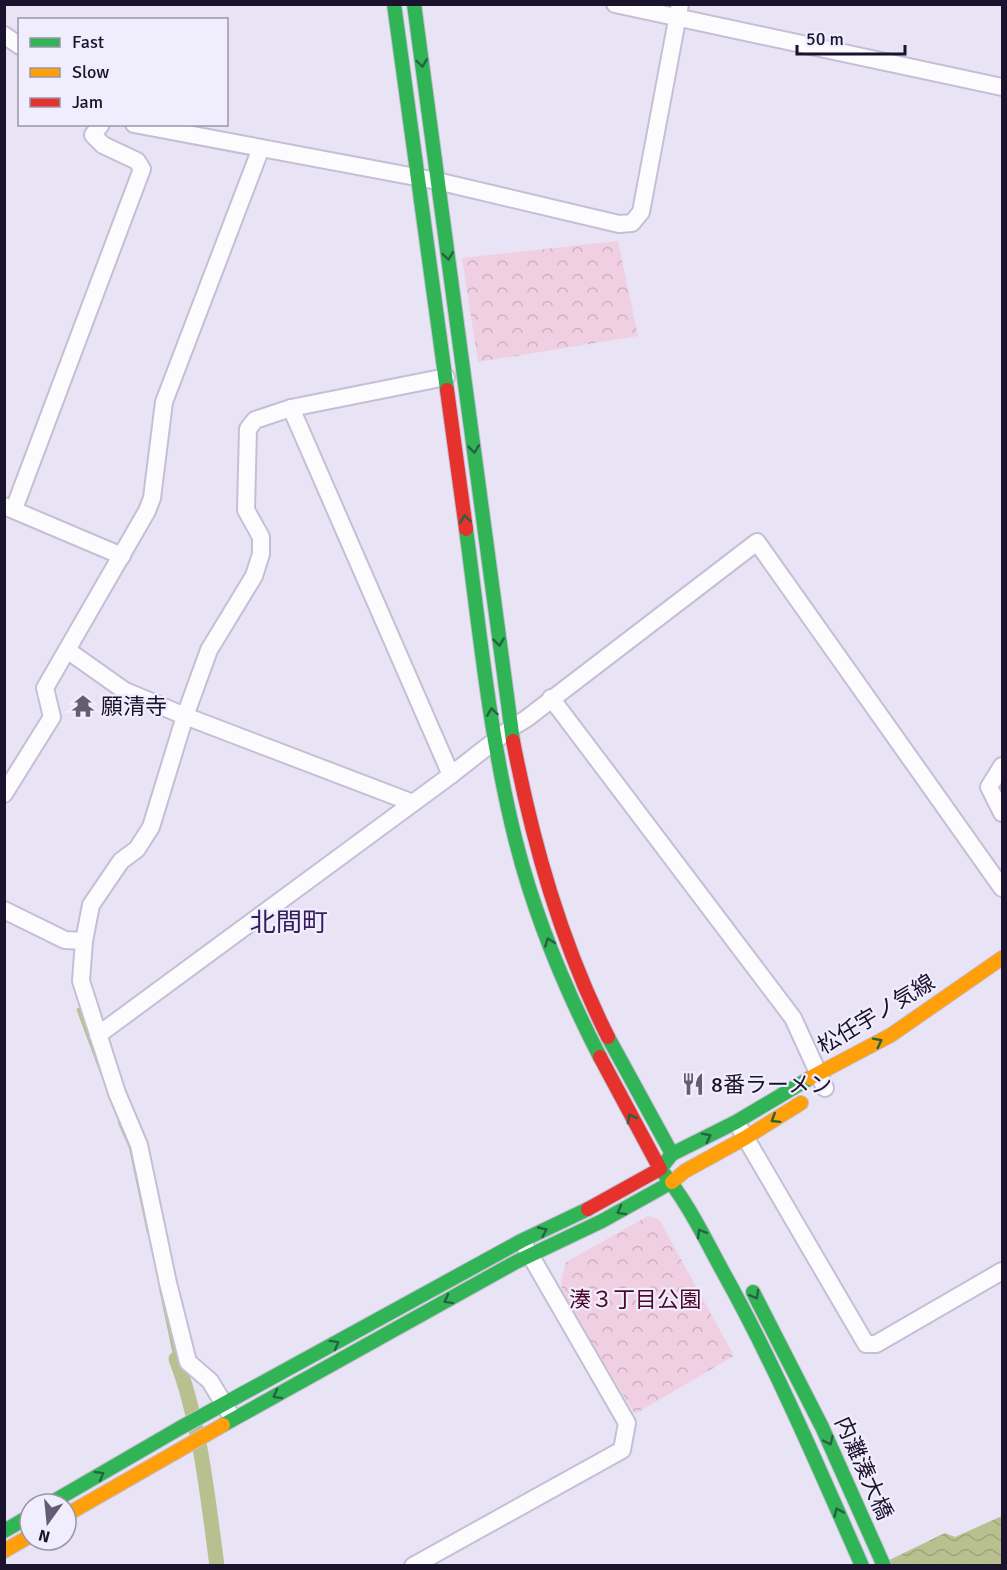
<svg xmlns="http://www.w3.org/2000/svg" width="1007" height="1570" font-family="Signika,'Noto Sans JP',sans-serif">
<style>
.park{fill:url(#park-crowns)}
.water{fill:url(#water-waves)}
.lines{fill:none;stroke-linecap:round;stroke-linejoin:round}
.stream{stroke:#b8c090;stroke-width:4.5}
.canal{stroke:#b8c090;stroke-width:15}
.street-casing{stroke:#c5bfd5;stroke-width:20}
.fast-casing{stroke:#c5bfd5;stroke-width:16}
.slow-casing{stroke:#c5bfd5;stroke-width:16}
.jam-casing{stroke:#c5bfd5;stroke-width:16}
.street{stroke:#fcfbfe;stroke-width:16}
.fast{stroke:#30b455;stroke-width:14}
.slow{stroke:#ff9f0a;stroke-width:14}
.jam{stroke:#e5322d;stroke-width:14}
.oneway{stroke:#266342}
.labels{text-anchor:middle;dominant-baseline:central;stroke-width:4.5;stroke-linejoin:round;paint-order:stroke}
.poi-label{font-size:22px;fill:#1b122e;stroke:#f0edfc;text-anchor:start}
.street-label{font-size:22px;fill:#1b122e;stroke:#f0edfc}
.park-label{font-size:22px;fill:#4e082b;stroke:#f0edfc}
.quarter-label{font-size:26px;fill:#351e5c;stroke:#f0edfc}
</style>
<defs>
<pattern id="park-crowns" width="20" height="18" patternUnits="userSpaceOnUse" patternTransform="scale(1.5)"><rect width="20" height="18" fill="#f0cfe2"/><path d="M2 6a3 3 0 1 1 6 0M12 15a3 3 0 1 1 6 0" fill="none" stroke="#cdb1c2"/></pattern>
<pattern id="water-waves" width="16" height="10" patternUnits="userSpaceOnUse" patternTransform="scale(1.5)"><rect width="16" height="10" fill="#b8c090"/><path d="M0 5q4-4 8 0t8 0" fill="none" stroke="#9ea47c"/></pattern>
</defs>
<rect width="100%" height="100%" fill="#e8e4f5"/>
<g class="park">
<polygon points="618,241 638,336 478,362 462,258"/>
<path d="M648,1216L659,1219L734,1356L635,1414L565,1300C559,1286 562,1276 566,1262Z"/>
</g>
<polygon class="water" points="1002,1516 1002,1565 877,1566 945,1533 955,1537"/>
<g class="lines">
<g class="stream">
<polyline points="79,1010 102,1072"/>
<polyline points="120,1122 131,1147 149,1232"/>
<polyline points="161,1287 176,1359"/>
</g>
<path class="canal" d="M176,1359C200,1421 208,1499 217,1566"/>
<g class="street-casing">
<g id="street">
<polyline points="615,4 1002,87"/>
<polyline points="4,35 20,46"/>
<polyline points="134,124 437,181 619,224 632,223 641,212 680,4"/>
<polyline points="291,408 451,775"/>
<polyline points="4,506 122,556"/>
<polyline points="14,509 142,169 137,161 103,145 93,135 101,124"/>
<polyline points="67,650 125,691 185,716 413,803"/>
<polyline points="551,698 793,1018 825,1088"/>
<polyline points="1002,766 989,787 1002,813"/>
<polyline points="4,794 52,717 45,688 147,511 152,498 164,402 261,148"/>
<polyline points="4,910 65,940 84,941"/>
<polyline points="98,1035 451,775 511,728 526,719 757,542 1002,888"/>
<polyline points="741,1130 866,1344 876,1344 1002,1271"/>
<polyline points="230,1414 210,1381 188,1362 168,1283 139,1145 117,1093 81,981 84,941 91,905 121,861 137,849 151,827 185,716 209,650 254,576 261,554 261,537 246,510 248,429 255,420 291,408 446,377"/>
<polyline points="413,1566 622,1450 627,1423 525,1246"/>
</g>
</g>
<g class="fast-casing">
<g id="fast">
<polyline points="394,4 447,390"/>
<polyline points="414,4 513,741"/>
<path d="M466,529C480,633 490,740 516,842C535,917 565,989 600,1057"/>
<polyline points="608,1037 672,1154"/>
<path d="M810,1078L736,1122L672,1154L660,1169C686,1199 703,1235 722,1270C775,1365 818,1466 862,1566"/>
<polyline points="753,1292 822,1427 884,1566"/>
<polyline points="223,1425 516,1262 602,1221 672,1182"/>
<polyline points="49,1504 180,1428 521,1241 588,1209"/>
<polyline points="4,1531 30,1516"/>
</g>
</g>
<g class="slow-casing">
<g id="slow">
<polyline points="810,1078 891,1035 1002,958"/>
<polyline points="672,1182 685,1171 745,1138 801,1103"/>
<polyline points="66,1515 223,1425"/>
<polyline points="4,1551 30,1536"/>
</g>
</g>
<g class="jam-casing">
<g id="jam">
<polyline points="447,390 466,529"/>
<path d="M513,741C533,844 561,943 608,1037"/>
<polyline points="588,1209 660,1169 600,1057"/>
</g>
</g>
<use href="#street" class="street"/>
<use href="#fast" class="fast"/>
<use href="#slow" class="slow"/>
<use href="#jam" class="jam"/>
</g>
<defs><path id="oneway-chevron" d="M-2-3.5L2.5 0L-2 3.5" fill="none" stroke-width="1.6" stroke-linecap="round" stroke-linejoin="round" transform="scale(1.5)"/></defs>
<g class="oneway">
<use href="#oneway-chevron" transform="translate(422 63) rotate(83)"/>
<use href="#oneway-chevron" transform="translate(448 256) rotate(82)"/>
<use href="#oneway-chevron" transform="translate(474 449) rotate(83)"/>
<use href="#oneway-chevron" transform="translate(465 519) rotate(-98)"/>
<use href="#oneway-chevron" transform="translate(499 642) rotate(83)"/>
<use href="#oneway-chevron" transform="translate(492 712) rotate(-98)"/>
<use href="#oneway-chevron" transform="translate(549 942) rotate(-111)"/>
<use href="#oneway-chevron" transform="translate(878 1042) rotate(-27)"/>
<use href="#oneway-chevron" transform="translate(631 1118) rotate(-119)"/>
<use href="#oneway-chevron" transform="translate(775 1119) rotate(148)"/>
<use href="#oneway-chevron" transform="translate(707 1137) rotate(-27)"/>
<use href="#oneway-chevron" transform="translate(621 1211) rotate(151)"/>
<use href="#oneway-chevron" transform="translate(543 1231) rotate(-25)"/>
<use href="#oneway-chevron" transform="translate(701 1233) rotate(-120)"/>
<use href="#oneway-chevron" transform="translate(755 1295) rotate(61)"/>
<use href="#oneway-chevron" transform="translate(448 1300) rotate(151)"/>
<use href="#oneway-chevron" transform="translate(335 1344) rotate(-29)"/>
<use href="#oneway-chevron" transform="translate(277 1395) rotate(151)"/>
<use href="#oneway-chevron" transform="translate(829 1441) rotate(65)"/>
<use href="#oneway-chevron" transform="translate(100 1475) rotate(-30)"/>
<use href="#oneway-chevron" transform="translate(838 1512) rotate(-114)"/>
</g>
<defs>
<g id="temple-bare" transform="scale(1.8)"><path d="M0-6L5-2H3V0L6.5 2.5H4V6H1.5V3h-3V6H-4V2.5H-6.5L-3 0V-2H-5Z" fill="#635c74" stroke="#f0edfc" stroke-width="2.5" paint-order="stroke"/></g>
<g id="restaurant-bare" transform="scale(1.8)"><path d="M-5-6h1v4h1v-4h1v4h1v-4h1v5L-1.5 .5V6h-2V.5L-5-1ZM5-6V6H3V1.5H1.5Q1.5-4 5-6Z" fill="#635c74" stroke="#f0edfc" stroke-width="2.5" paint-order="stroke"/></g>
</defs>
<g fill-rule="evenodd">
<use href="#temple-bare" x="83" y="706"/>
<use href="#restaurant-bare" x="693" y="1084"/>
</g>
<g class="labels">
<g class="poi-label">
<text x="101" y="706">願清寺</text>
<text x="711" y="1084">8番ラーメン</text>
</g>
<g class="street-label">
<text transform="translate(876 1014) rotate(-31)">松任宇ノ気線</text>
<text transform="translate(864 1468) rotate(66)">内灘湊大橋</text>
</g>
<g class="park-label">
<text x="635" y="1299">湊３丁目公園</text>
</g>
<g class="quarter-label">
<text x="289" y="923">北間町</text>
</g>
</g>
<rect width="1007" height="1570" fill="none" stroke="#1b122e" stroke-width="12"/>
<rect x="18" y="18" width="210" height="108" fill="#f0edfc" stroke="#9b95aa" stroke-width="1.5"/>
<rect x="30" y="38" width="30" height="9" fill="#30b455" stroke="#9b95aa" stroke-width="1.5"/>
<text x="72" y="48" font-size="18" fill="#1b122e">Fast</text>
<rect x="30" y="68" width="30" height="9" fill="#ff9f0a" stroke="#9b95aa" stroke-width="1.5"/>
<text x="72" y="78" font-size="18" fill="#1b122e">Slow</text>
<rect x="30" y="98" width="30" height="9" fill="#e5322d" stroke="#9b95aa" stroke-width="1.5"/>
<text x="72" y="108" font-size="18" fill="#1b122e">Jam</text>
<g transform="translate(48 1522) rotate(195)"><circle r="28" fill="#f0edfc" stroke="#9b95aa" stroke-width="1.5"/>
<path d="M0-4.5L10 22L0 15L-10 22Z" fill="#635c74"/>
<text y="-9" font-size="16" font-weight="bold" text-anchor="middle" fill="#1b122e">N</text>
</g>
<path d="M797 45v9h108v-9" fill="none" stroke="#1b122e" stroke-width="3"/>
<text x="806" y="45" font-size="18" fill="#1b122e" stroke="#f0edfc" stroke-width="4.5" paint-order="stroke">50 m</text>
</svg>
